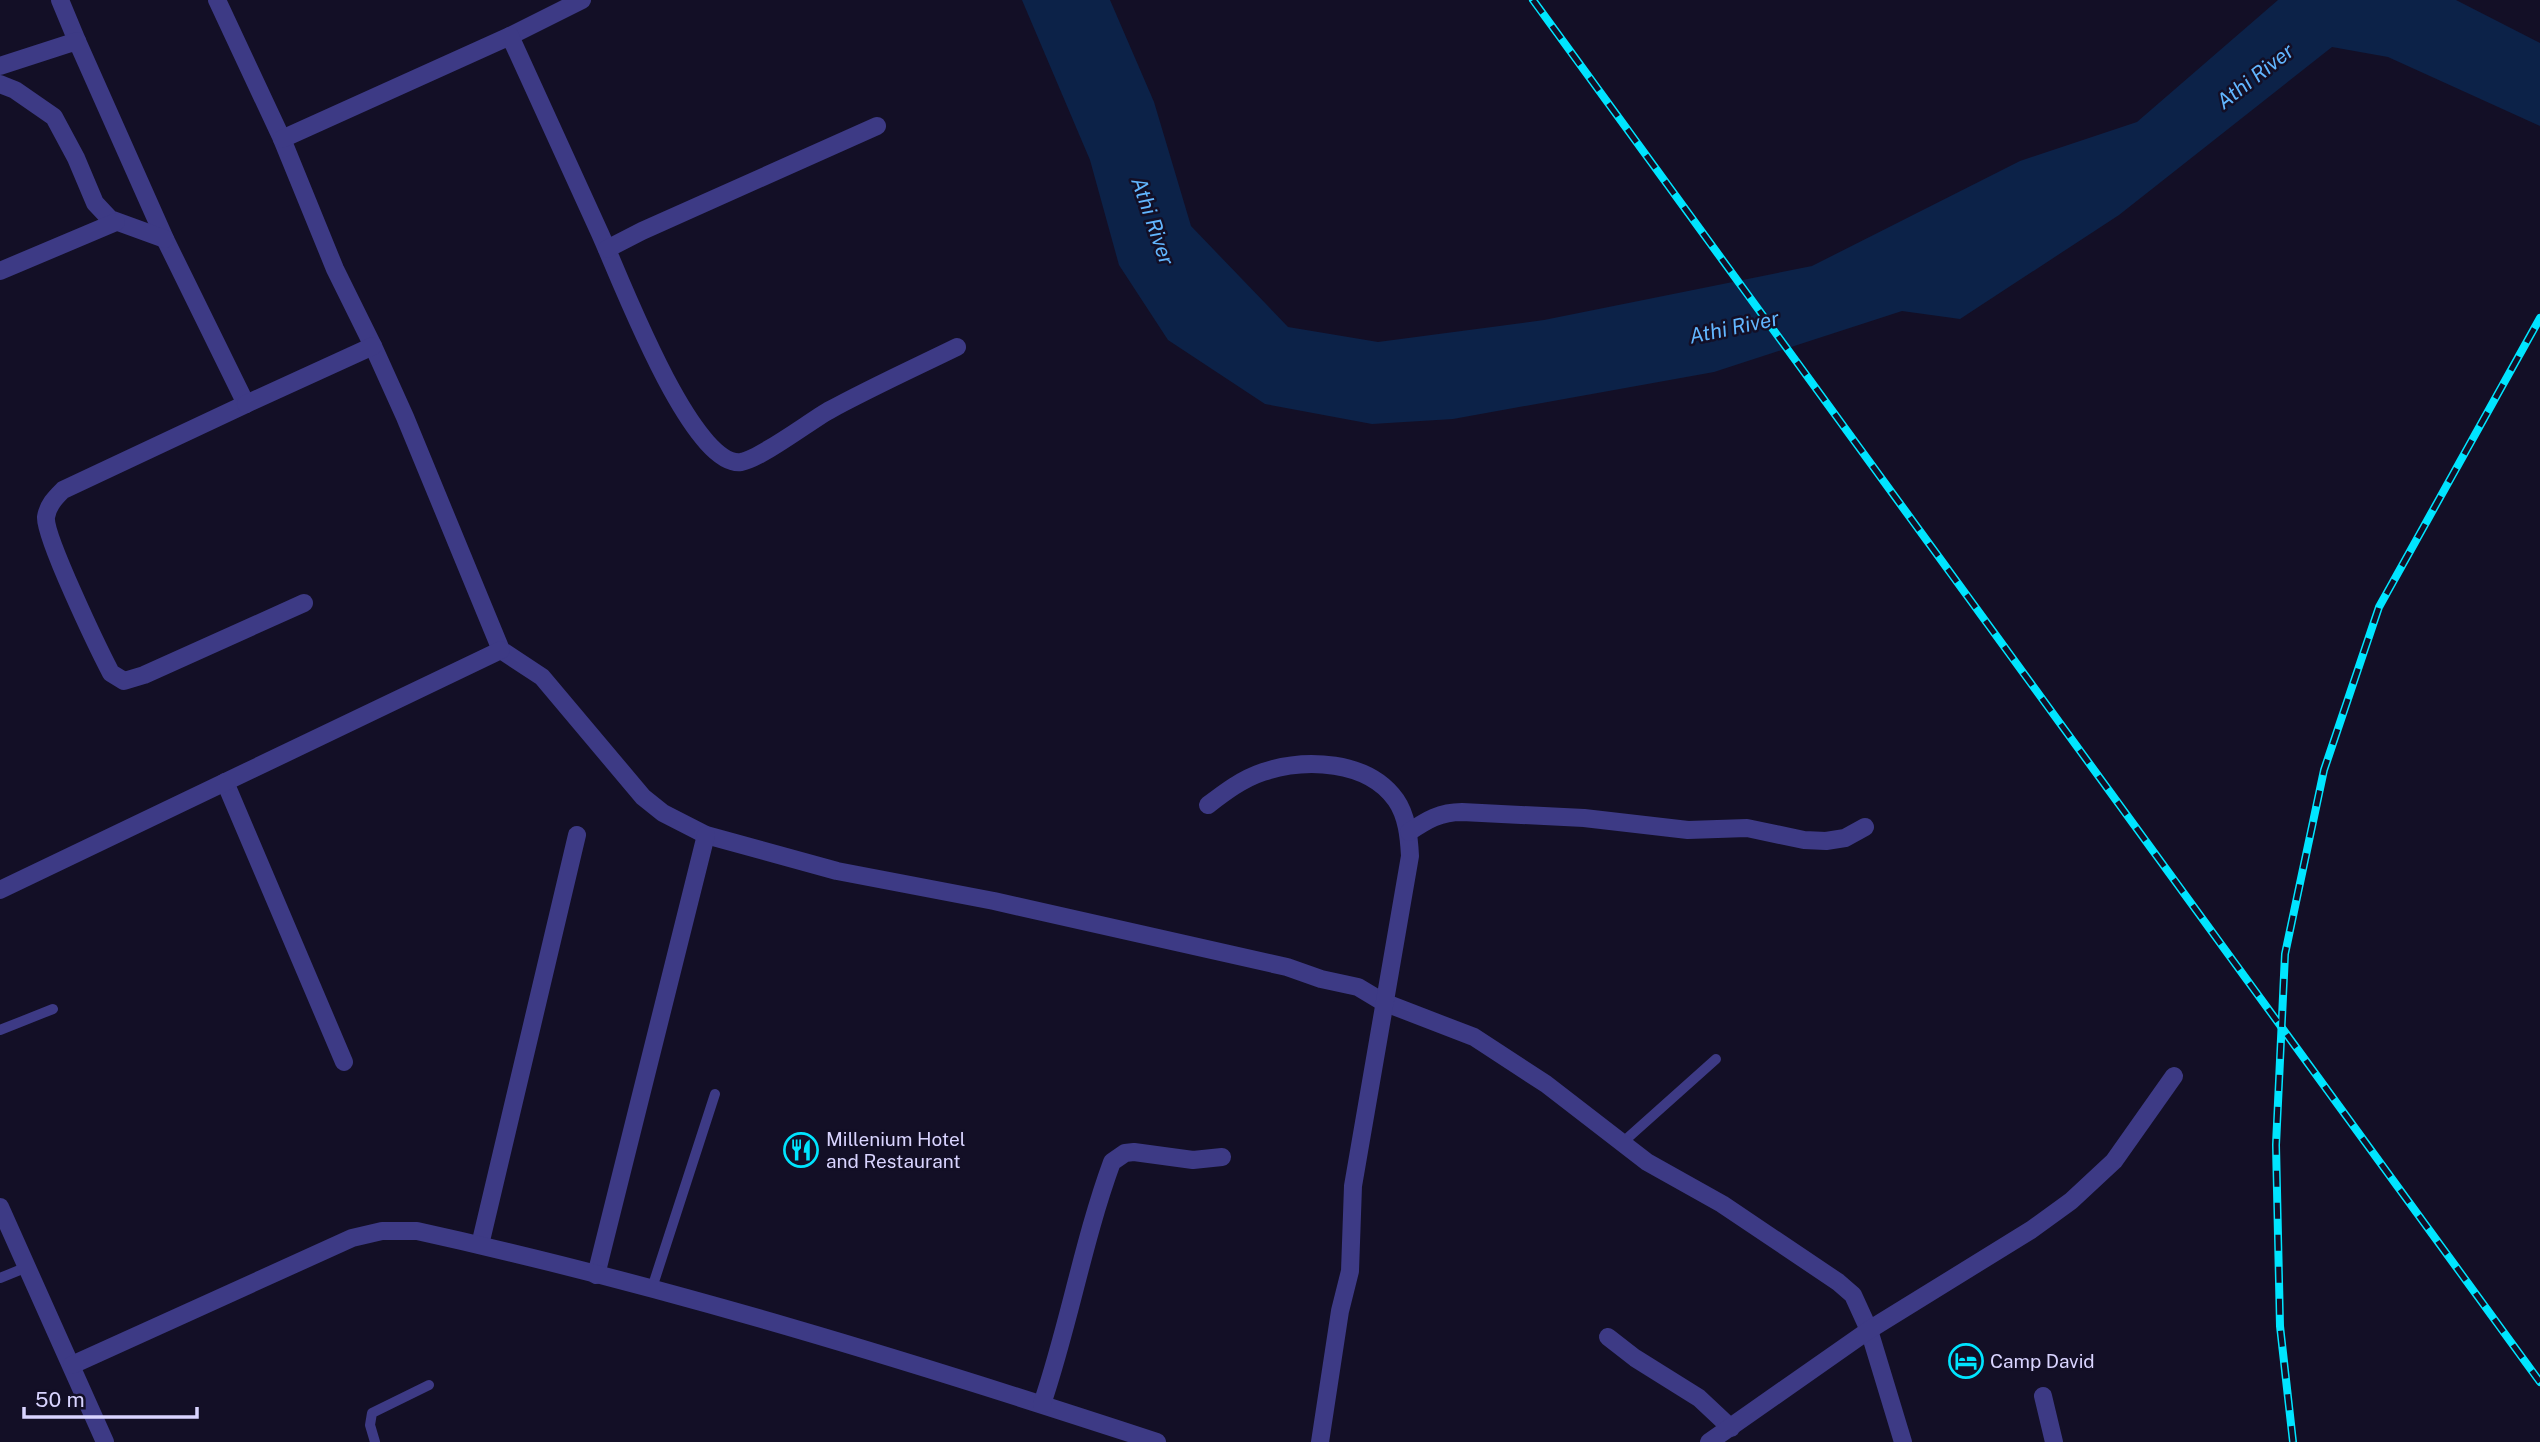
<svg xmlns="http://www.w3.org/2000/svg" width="2540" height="1442" font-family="'Public Sans',sans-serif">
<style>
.water{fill:#0c2248}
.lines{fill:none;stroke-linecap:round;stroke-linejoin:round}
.service{stroke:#3d3a85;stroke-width:10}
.minor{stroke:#3d3a85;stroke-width:18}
.rail-casing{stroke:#00e5ff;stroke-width:8}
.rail{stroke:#130f26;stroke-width:5;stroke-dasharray:16;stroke-linecap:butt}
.labels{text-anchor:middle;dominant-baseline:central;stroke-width:5;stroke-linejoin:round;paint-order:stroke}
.poi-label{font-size:19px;fill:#d9d4ff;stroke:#130f26;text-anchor:start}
.water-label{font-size:21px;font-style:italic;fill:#62b6ff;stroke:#130f26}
</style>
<rect width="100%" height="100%" fill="#130f26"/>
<polygon class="water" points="1022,0 1110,0 1154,102 1191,226 1288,327 1378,342 1544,320 1812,266 2020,161 2137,122 2278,0 2456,0 2540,43 2540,126 2388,57 2332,47 2119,215 1960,319 1902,311 1714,372 1453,419 1372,424 1265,404 1168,340 1119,265 1090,160"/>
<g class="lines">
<g class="service">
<polyline points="0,1030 53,1009"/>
<polyline points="1622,1143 1716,1059"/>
<polyline points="0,1278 27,1267"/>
<polyline points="652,1288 715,1094"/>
<polyline points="375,1442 370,1425 372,1413 429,1385"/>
</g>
<g class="minor">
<polyline points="60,0 77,41"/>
<polyline points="217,0 282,139 335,269 373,346 405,417 501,650 542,677 643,797 663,813 706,835 837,871 994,901 1287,967 1321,979 1358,987 1383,1002 1474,1037 1546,1084 1647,1162 1722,1204 1838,1282 1853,1295 1869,1330 1903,1442"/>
<polyline points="510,36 582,0"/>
<path d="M0,66L77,41L165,239L246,404L63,490C55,498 48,505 46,517C44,536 99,650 111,673L124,681L144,675L304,603"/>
<polyline points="0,84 15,90 54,117 76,158 95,203 110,219 165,239"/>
<path d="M282,139L510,36C539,100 569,164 598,229C617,269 690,468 741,462C760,459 809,422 828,411C870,388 914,368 957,347"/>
<polyline points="607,249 642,231 877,126"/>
<polyline points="0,271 116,222"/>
<polyline points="246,404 373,346"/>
<polyline points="225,782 344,1062"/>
<path d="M1208,805C1225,792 1242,779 1263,772C1305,758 1368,760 1396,800C1407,816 1409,837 1410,856L1353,1186L1350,1271L1340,1311L1320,1442"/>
<path d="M1409,832C1427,820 1440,812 1462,812L1584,818L1688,830L1747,828L1804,840L1826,841L1845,838L1865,827"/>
<polyline points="0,890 501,650"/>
<polyline points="0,1207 105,1442"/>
<polyline points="480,1245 577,835"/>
<polyline points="596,1275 706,835"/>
<polyline points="1608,1337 1635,1358 1699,1398 1731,1428"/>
<path d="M72,1365L352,1238L382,1231H417C668,1286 913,1362 1157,1442"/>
<polyline points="2043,1396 2054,1442"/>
<path d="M1042,1404C1069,1325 1083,1241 1112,1162L1125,1153L1134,1152L1193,1160L1222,1157"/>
<polyline points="1709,1442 1869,1330 2031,1230 2071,1201 2114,1161 2174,1076"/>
</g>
<g class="rail-casing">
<g id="rail">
<polyline points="1533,0 2540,1382"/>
<polyline points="2293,1442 2280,1326 2276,1145 2285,954 2324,770 2379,607 2540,318"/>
</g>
</g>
<use href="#rail" class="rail"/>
</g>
<defs>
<g id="restaurant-ring" transform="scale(1.75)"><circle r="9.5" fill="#130f26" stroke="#00e5ff" stroke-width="1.5"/><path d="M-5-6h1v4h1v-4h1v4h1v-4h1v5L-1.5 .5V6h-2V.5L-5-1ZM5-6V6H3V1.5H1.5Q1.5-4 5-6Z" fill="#00e5ff"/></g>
<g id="hotel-ring" transform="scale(1.75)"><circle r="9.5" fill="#130f26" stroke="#00e5ff" stroke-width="1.5"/><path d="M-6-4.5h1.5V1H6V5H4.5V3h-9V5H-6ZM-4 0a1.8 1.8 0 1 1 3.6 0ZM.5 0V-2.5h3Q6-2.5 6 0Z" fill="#00e5ff"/></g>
</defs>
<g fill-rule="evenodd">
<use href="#restaurant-ring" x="801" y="1150"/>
<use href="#hotel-ring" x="1966" y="1361"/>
</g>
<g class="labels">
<g class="poi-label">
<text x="826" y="1139">Millenium Hotel<tspan x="826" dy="22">and Restaurant</tspan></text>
<text x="1990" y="1361">Camp David</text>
</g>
<g class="water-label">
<text transform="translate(2255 76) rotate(-38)">Athi River</text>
<text transform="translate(1153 221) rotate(71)">Athi River</text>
<text transform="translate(1734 327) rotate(-12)">Athi River</text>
</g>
</g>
<path d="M24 1407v10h173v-10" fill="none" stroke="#d9d4ff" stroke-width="3.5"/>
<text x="35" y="1407" font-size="21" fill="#d9d4ff" stroke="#130f26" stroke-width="5" paint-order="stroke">50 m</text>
</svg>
